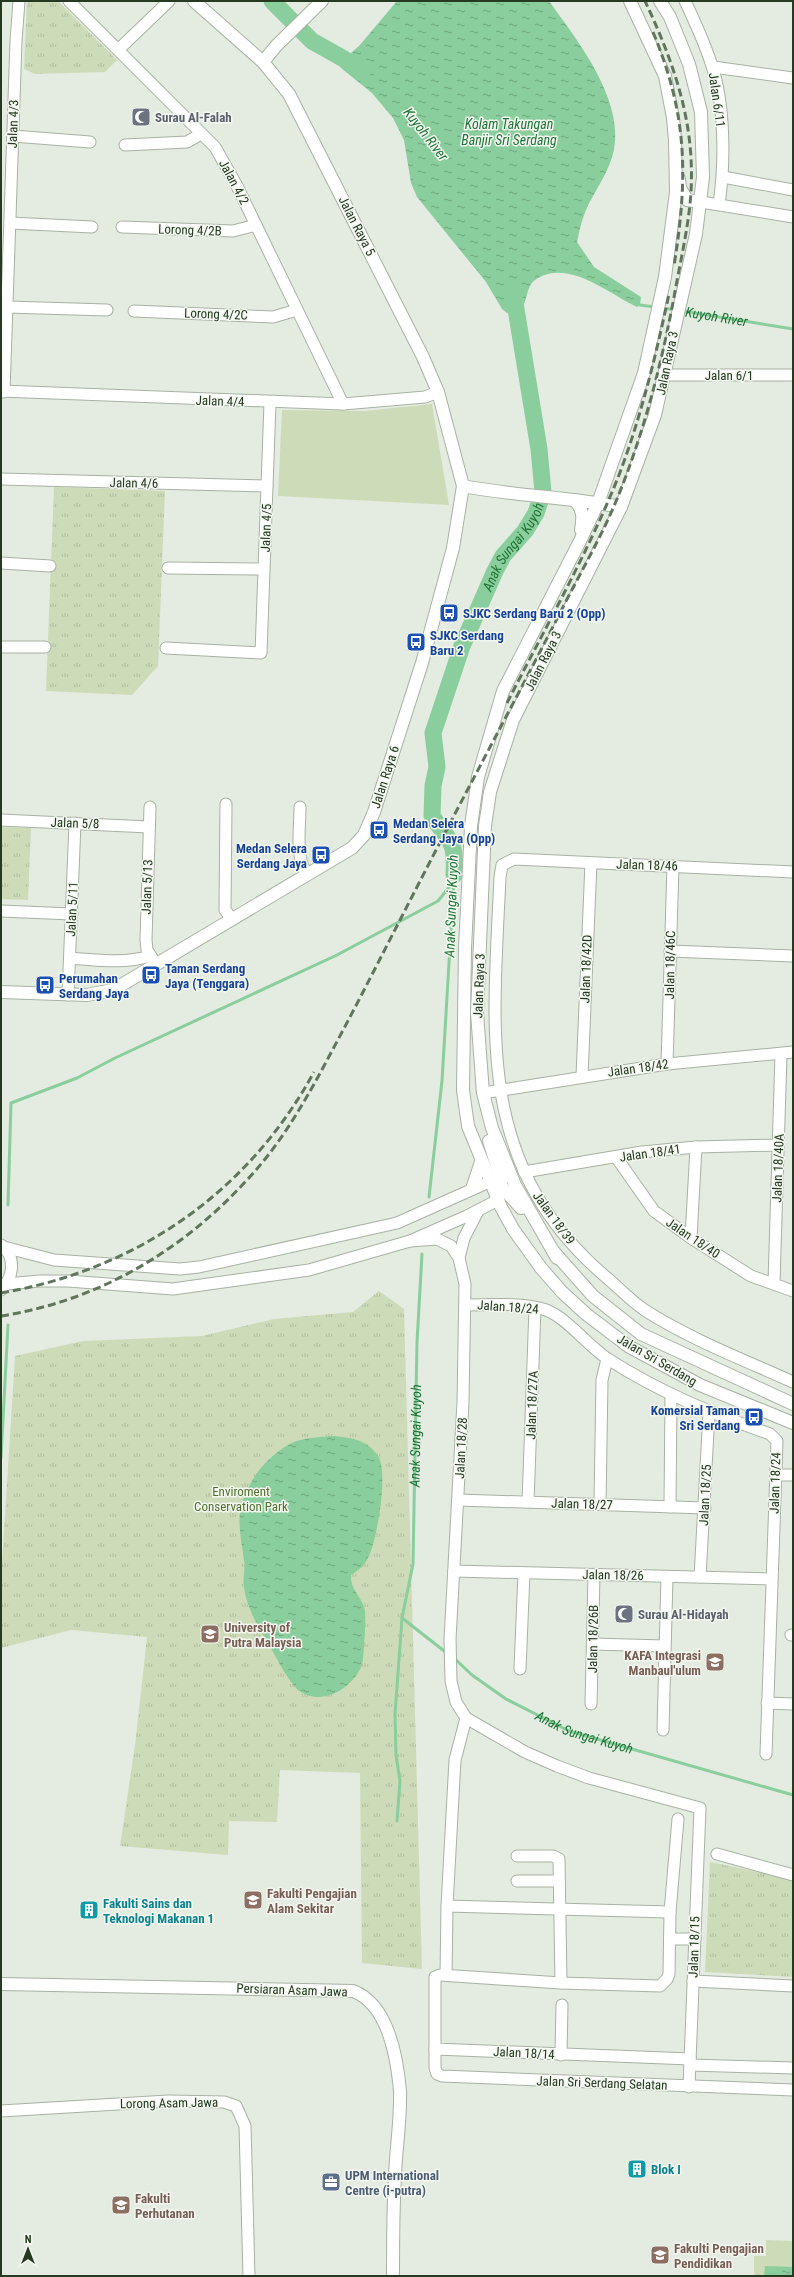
<svg xmlns="http://www.w3.org/2000/svg" width="794" height="2277" font-family="'Roboto Condensed',sans-serif">
<style>
.grass{fill:url(#grass-tufts)}
.garden{fill:#cedbb9}
.water{fill:url(#water-ripples)}
.lines{fill:none;stroke-linecap:round;stroke-linejoin:round}
.stream{stroke:#89ce9c;stroke-width:3}
.river{stroke:#89ce9c;stroke-width:17}
.minor-casing{stroke:#a7b2a3;stroke-width:13}
.tertiary-casing{stroke:#a7b2a3;stroke-width:14}
.minor{stroke:#fff;stroke-width:11}
.tertiary{stroke:#fff;stroke-width:12}
.rail{stroke:#60765c;stroke-width:3;stroke-dasharray:8 4;stroke-linecap:butt}
.labels{text-anchor:middle;dominant-baseline:central;stroke-width:3;stroke-linejoin:round;paint-order:stroke}
.street-label{font-size:13px;fill:#253a21;stroke:#f3f7f0}
.worship-label{font-size:13px;font-weight:bold;fill:#5b616d;stroke:#f3f7f0;text-anchor:start}
.transit-label{font-size:13px;font-weight:bold;fill:#164399;stroke:#f3f7f0;text-anchor:start}
.park-label{font-size:13px;fill:#4e702d;stroke:#f3f7f0}
.education-label{font-size:13px;font-weight:bold;fill:#785e54;stroke:#f3f7f0;text-anchor:start}
.culture-label{font-size:13px;font-weight:bold;fill:#0d838f;stroke:#f3f7f0;text-anchor:start}
.service-label{font-size:13px;font-weight:bold;fill:#4e5e75;stroke:#f3f7f0;text-anchor:start}
.water-label{font-size:14px;font-style:italic;fill:#1e7436;stroke:#f3f7f0}
</style>
<defs>
<pattern id="grass-tufts" width="24" height="20" patternUnits="userSpaceOnUse"><rect width="24" height="20" fill="#cedbb9"/><path d="M3 7l-1-3M5 7V3M7 7l1-3M15 17l-1-3M17 17v-4M19 17l1-3" fill="none" stroke="#b1bd9f"/></pattern>
<pattern id="water-ripples" width="26" height="14" patternUnits="userSpaceOnUse"><rect width="26" height="14" fill="#89ce9c"/><path d="M2 4q2-2 4 0t4 0M15 11q2-2 4 0t4 0" fill="none" stroke="#70a87f"/></pattern>
</defs>
<rect width="100%" height="100%" fill="#e4ebe0"/>
<g class="grass">
<polygon points="27,1 58,1 117,60 105,72 35,74 24,69"/>
<polygon points="54,487 165,491 158,666 132,695 46,691"/>
<polygon points="1,827 31,828 28,900 1,899"/>
<polygon points="379,1291 404,1309 422,1969 362,1963 360,1773 280,1770 277,1822 229,1821 228,1855 120,1846 135,1745 147,1637 71,1630 1,1648 1,1579 15,1356 83,1341 202,1336 274,1319 353,1312"/>
<polygon points="710,1862 793,1879 793,1977 705,1972"/>
</g>
<g class="garden">
<polygon points="432,404 449,505 278,496 282,410 365,411"/>
<polygon points="766,2240 793,2241 793,2276 754,2276 754,2256 766,2256"/>
</g>
<g class="water">
<path d="M397,1H549C579,43 632,108 610,163C603,182 589,199 583,218C580,226 579,234 577,242L594,267L641,297L640,305L637,307C609,294 570,260 538,278C527,284 528,295 524,304C522,308 518,311 516,314L507,313L502,309L486,282L417,197L411,183L404,140L393,118L372,93L341,68L344,59L359,46Z"/>
<path d="M335,1436C352,1438 368,1440 378,1456C389,1471 377,1541 368,1558C364,1566 359,1570 351,1575C350,1590 363,1597 365,1611C366,1618 364,1659 362,1665C353,1688 323,1706 301,1692C291,1686 278,1661 272,1650C260,1630 247,1610 244,1587C242,1578 246,1569 244,1560C242,1545 238,1527 240,1512C245,1484 264,1459 288,1445C302,1437 320,1437 335,1436Z"/>
<polygon points="765,2266 793,2267 793,2276 764,2276"/>
</g>
<g class="lines">
<g class="stream">
<polyline points="640,305 655,307"/>
<polyline points="660,308 677,310"/>
<path id="s1" d="M682,311L793,329"/>
<polyline points="429,1197 442,1081 454,879"/>
<polyline points="8,1205 11,1103 77,1078 115,1058 337,955 438,901 450,886 454,875"/>
<polyline points="1,1458 8,1325"/>
<polyline points="402,1618 448,1654"/>
<path id="s2" d="M454,1658L472,1675L506,1699L569,1731L793,1795"/>
<path id="s3" d="M397,1821L400,1781L396,1755L395,1714L402,1618L413,1564L417,1342L422,1254"/>
</g>
<g class="river">
<polyline points="272,1 312,41 344,59 362,73"/>
<path id="s4" d="M454,875C456,839 450,843 432,816L433,786L437,767L433,733L462,646L495,571L503,556L525,531L536,513L543,492L539,449L513,291"/>
</g>
<g class="minor-casing">
<g id="minor">
<polyline points="69,1 215,147 237,186 343,404"/>
<path d="M685,1C695,22 705,44 712,66C725,106 725,163 719,204"/>
<polyline points="118,50 169,1"/>
<polyline points="713,67 793,78"/>
<polyline points="13,136 90,142"/>
<polyline points="125,145 187,142 201,134"/>
<polyline points="723,177 793,190"/>
<polyline points="701,202 793,217"/>
<polyline points="10,223 92,227"/>
<polyline points="122,227 233,231 256,225"/>
<polyline points="7,307 107,310"/>
<polyline points="134,311 273,317 297,310"/>
<polyline points="666,375 793,375"/>
<polyline points="1,391 343,404 425,397 438,392"/>
<polyline points="4,392 16,41 19,1"/>
<polyline points="1,479 267,486"/>
<polyline points="1,563 50,566"/>
<polyline points="168,568 264,569"/>
<polyline points="1,647 45,647"/>
<polyline points="166,648 261,653 270,403"/>
<polyline points="226,804 225,910 232,919"/>
<polyline points="150,807 146,940 147,950 156,964"/>
<path d="M300,807C300,829 295,856 307,875"/>
<polyline points="1,820 149,827"/>
<path d="M793,872L514,859L502,865L500,877C493,1033 475,1165 606,1277C619,1288 632,1302 646,1311C692,1340 744,1360 793,1382"/>
<polyline points="1,911 72,914"/>
<polyline points="670,951 793,956"/>
<path d="M70,958C97,960 124,964 150,956"/>
<polyline points="68,995 75,823"/>
<polyline points="667,1064 673,866"/>
<polyline points="582,1076 591,863"/>
<polyline points="483,1093 667,1064 793,1052"/>
<polyline points="616,1157 654,1211 691,1238 751,1276 793,1291"/>
<polyline points="524,1172 642,1152 696,1147 778,1145"/>
<polyline points="691,1238 696,1147"/>
<polyline points="410,1241 437,1239 451,1246 459,1258 465,1284 463,1402 450,1639 451,1681 456,1702 466,1718 525,1752 557,1766 589,1778 700,1808 689,2087"/>
<polyline points="4,1247 54,1260 180,1269 199,1267 397,1223 489,1182"/>
<polyline points="459,1258 464,1238 478,1211"/>
<polyline points="774,1283 781,1054"/>
<polyline points="6,1284 40,1281 68,1281 173,1289 309,1270 410,1241 467,1216 498,1200"/>
<path d="M1,1290C13,1278 17,1257 1,1245"/>
<path d="M465,1305C489,1305 523,1302 546,1310C566,1317 589,1347 608,1359C659,1392 713,1414 770,1434L777,1441L766,1754"/>
<polyline points="776,1475 793,1475"/>
<polyline points="458,1500 705,1508"/>
<polyline points="528,1502 535,1308"/>
<polyline points="600,1504 602,1380 607,1359"/>
<polyline points="670,1507 671,1395"/>
<polyline points="454,1571 771,1579"/>
<polyline points="700,1577 709,1413"/>
<polyline points="791,1635 793,1635"/>
<polyline points="593,1644 664,1646"/>
<polyline points="520,1669 524,1573"/>
<polyline points="767,1703 793,1704"/>
<polyline points="591,1704 594,1575"/>
<polyline points="663,1730 667,1577"/>
<polyline points="678,1819 670,1912 669,1974 667,1979 660,1986 561,1983 440,1975 435,1977 435,2049 690,2059"/>
<polyline points="717,1854 793,1875"/>
<polyline points="517,1856 553,1856 559,1859 561,1983"/>
<polyline points="517,1881 559,1881"/>
<polyline points="447,1906 670,1912"/>
<polyline points="670,1939 695,1939"/>
<polyline points="446,1975 447,1906 455,1760 466,1718"/>
<polyline points="693,1981 793,1986"/>
<polyline points="435,2049 435,2068 437,2074 442,2076 793,2090"/>
<polyline points="561,2055 562,2005"/>
<polyline points="690,2065 793,2068"/>
<polyline points="1,2111 168,2101 224,2102 236,2106 245,2126 249,2276"/>
</g>
</g>
<g class="tertiary-casing">
<g id="tertiary">
<polyline points="630,1 665,76 673,118 675,140 676,192 665,277 644,373 598,503 580,541 503,691 478,777 471,826 465,948 463,1090 468,1126 501,1207 513,1229 541,1268 562,1292 586,1314 628,1346 700,1385 793,1423"/>
<polyline points="263,62 276,46 322,1"/>
<polyline points="679,179 680,188 687,200 701,202"/>
<path d="M463,486C515,496 569,497 621,507"/>
<path d="M574,500C584,509 583,518 581,530"/>
<polyline points="1,992 87,995 113,990 352,848 364,835 374,812 422,663 453,548 463,486 438,392 423,357 289,94 263,62 194,1"/>
<polyline points="489,1141 501,1179 502,1192"/>
<polyline points="489,1182 502,1187 521,1208"/>
<polyline points="472,1189 481,1162"/>
<polyline points="553,1251 593,1296 641,1334 793,1404"/>
<polyline points="557,1258 515,1185 492,1128 483,1093 477,1013 485,826 490,792 513,720 621,507 655,415 696,234 703,177 701,112 689,64 670,17 660,1"/>
<path d="M1,1984L353,1991C388,2004 397,2057 400,2091C401,2118 396,2148 395,2176C393,2209 393,2243 393,2276"/>
</g>
</g>
<use href="#minor" class="minor"/>
<use href="#tertiary" class="tertiary"/>
<g class="rail">
<path d="M653,32C688,116 688,178 674,266"/>
<path d="M507,703C545,628 588,553 619,475C641,417 656,355 669,294"/>
<path d="M1,1293C136,1270 248,1193 314,1072"/>
<path d="M1,1316C97,1301 181,1252 246,1181C283,1142 308,1096 333,1049C362,995 389,941 417,887C464,795 513,705 560,613C579,575 601,538 617,499C645,430 663,359 676,286C682,254 689,223 691,192C695,122 674,63 645,1"/>
</g>
</g>
<defs>
<g id="mosque-square" transform="scale(1)"><rect x="-9" y="-9" width="18" height="18" rx="4" fill="#6b7280" stroke="#f3f7f0"/><path d="M3.5-4.9A6 6 0 1 0 3.5 4.9A5 5 0 1 1 3.5-4.9Z" fill="#fff"/></g>
<g id="bus-square" transform="scale(1)"><rect x="-9" y="-9" width="18" height="18" rx="4" fill="#1a4fb4" stroke="#f3f7f0"/><path d="M-5-6H5V4H4V6H2V4H-2V6H-4V4H-5ZM-3.5-4V0h7V-4ZM-3.5 1.2v1.5H-2V1.2ZM2 1.2v1.5H3.5V1.2Z" fill="#fff"/></g>
<g id="university-square" transform="scale(1)"><rect x="-9" y="-9" width="18" height="18" rx="4" fill="#8d6e63" stroke="#f3f7f0"/><path d="M0-5L7-2L0 1L-7-2ZM-4 1L0 2.5L4 1V4Q0 6-4 4Z" fill="#fff"/></g>
<g id="school-square" transform="scale(1)"><rect x="-9" y="-9" width="18" height="18" rx="4" fill="#8d6e63" stroke="#f3f7f0"/><path d="M0-5L7-2L0 1L-7-2ZM-4 1L0 2.5L4 1V4Q0 6-4 4Z" fill="#fff"/></g>
<g id="building-square" transform="scale(1)"><rect x="-9" y="-9" width="18" height="18" rx="4" fill="#0f9aa8" stroke="#f3f7f0"/><path d="M-4-6H4V6H1V3H-1V6H-4ZM-2.5-4.3h1.7v1.8h-1.7ZM.8-4.3h1.7v1.8H.8ZM-2.5-1h1.7V.8h-1.7ZM.8-1h1.7V.8H.8Z" fill="#fff"/></g>
<g id="office-square" transform="scale(1)"><rect x="-9" y="-9" width="18" height="18" rx="4" fill="#5c6f8a" stroke="#f3f7f0"/><path d="M-6-3h4V-5.5h4V-3h4V5H-6ZM-1-4.5V-3h2v-1.5ZM-6 0V1H6V0Z" fill="#fff"/></g>
</defs>
<g fill-rule="evenodd">
<use href="#mosque-square" x="141" y="117"/>
<use href="#bus-square" x="449" y="613"/>
<use href="#bus-square" x="416" y="642"/>
<use href="#bus-square" x="379" y="830"/>
<use href="#bus-square" x="321" y="855"/>
<use href="#bus-square" x="151" y="975"/>
<use href="#bus-square" x="45" y="985"/>
<use href="#bus-square" x="754" y="1417"/>
<use href="#mosque-square" x="624" y="1614"/>
<use href="#university-square" x="210" y="1634"/>
<use href="#school-square" x="715" y="1662"/>
<use href="#university-square" x="253" y="1900"/>
<use href="#building-square" x="89" y="1910"/>
<use href="#building-square" x="637" y="2169"/>
<use href="#office-square" x="331" y="2182"/>
<use href="#university-square" x="121" y="2205"/>
<use href="#university-square" x="660" y="2255"/>
</g>
<g class="labels">
<g class="street-label">
<text transform="translate(717 100) rotate(82)">Jalan 6/11</text>
<text transform="translate(13 124) rotate(-88)">Jalan 4/3</text>
<text transform="translate(234 182) rotate(62)">Jalan 4/2</text>
<text transform="translate(357 226) rotate(63)">Jalan Raya 5</text>
<text transform="translate(190 230) rotate(2)">Lorong 4/2B</text>
<text transform="translate(216 314) rotate(2)">Lorong 4/2C</text>
<text transform="translate(667 363) rotate(-78)">Jalan Raya 3</text>
<text x="729" y="375">Jalan 6/1</text>
<text transform="translate(220 401) rotate(2)">Jalan 4/4</text>
<text transform="translate(134 483) rotate(1)">Jalan 4/6</text>
<text transform="translate(266 528) rotate(-88)">Jalan 4/5</text>
<text transform="translate(543 661) rotate(-63)">Jalan Raya 3</text>
<text transform="translate(385 777) rotate(-72)">Jalan Raya 6</text>
<text transform="translate(75 823) rotate(2)">Jalan 5/8</text>
<text transform="translate(647 865) rotate(2)">Jalan 18/46</text>
<text transform="translate(147 887) rotate(-88)">Jalan 5/13</text>
<text transform="translate(72 909) rotate(-87)">Jalan 5/11</text>
<text transform="translate(670 965) rotate(-89)">Jalan 18/46C</text>
<text transform="translate(586 969) rotate(-88)">Jalan 18/42D</text>
<text transform="translate(479 986) rotate(-88)">Jalan Raya 3</text>
<text transform="translate(638 1068) rotate(-8)">Jalan 18/42</text>
<text transform="translate(650 1153) rotate(-8)">Jalan 18/41</text>
<text transform="translate(778 1168) rotate(-88)">Jalan 18/40A</text>
<text transform="translate(554 1218) rotate(54)">Jalan 18/39</text>
<text transform="translate(693 1238) rotate(34)">Jalan 18/40</text>
<text transform="translate(508 1307) rotate(4)">Jalan 18/24</text>
<text transform="translate(657 1360) rotate(30)">Jalan Sri Serdang</text>
<text transform="translate(532 1405) rotate(-88)">Jalan 18/27A</text>
<text transform="translate(461 1448) rotate(-87)">Jalan 18/28</text>
<text transform="translate(775 1483) rotate(-88)">Jalan 18/24</text>
<text transform="translate(705 1495) rotate(-87)">Jalan 18/25</text>
<text transform="translate(582 1504) rotate(2)">Jalan 18/27</text>
<text transform="translate(613 1575) rotate(1)">Jalan 18/26</text>
<text transform="translate(593 1639) rotate(-89)">Jalan 18/26B</text>
<text transform="translate(694 1947) rotate(-88)">Jalan 18/15</text>
<text transform="translate(292 1990) rotate(2)">Persiaran Asam Jawa</text>
<text transform="translate(524 2053) rotate(3)">Jalan 18/14</text>
<text transform="translate(602 2083) rotate(2)">Jalan Sri Serdang Selatan</text>
<text transform="translate(169 2103) rotate(-1)">Lorong Asam Jawa</text>
</g>
<g class="worship-label">
<text x="155" y="117">Surau Al-Falah</text>
<text x="638" y="1614">Surau Al-Hidayah</text>
</g>
<g class="transit-label">
<text x="463" y="613">SJKC Serdang Baru 2 (Opp)</text>
<text x="430" y="635">SJKC Serdang<tspan x="430" dy="15">Baru 2</tspan></text>
<text x="393" y="823">Medan Selera<tspan x="393" dy="15">Serdang Jaya (Opp)</tspan></text>
<text x="307" y="848" text-anchor="end">Medan Selera<tspan x="307" dy="15">Serdang Jaya</tspan></text>
<text x="165" y="968">Taman Serdang<tspan x="165" dy="15">Jaya (Tenggara)</tspan></text>
<text x="59" y="978">Perumahan<tspan x="59" dy="15">Serdang Jaya</tspan></text>
<text x="740" y="1410" text-anchor="end">Komersial Taman<tspan x="740" dy="15">Sri Serdang</tspan></text>
</g>
<g class="park-label">
<text x="241" y="1491">Enviroment<tspan x="241" dy="15">Conservation Park</tspan></text>
</g>
<g class="education-label">
<text x="224" y="1627">University of<tspan x="224" dy="15">Putra Malaysia</tspan></text>
<text x="701" y="1655" text-anchor="end">KAFA Integrasi<tspan x="701" dy="15">Manbaul'ulum</tspan></text>
<text x="267" y="1893">Fakulti Pengajian<tspan x="267" dy="15">Alam Sekitar</tspan></text>
<text x="135" y="2198">Fakulti<tspan x="135" dy="15">Perhutanan</tspan></text>
<text x="674" y="2248">Fakulti Pengajian<tspan x="674" dy="15">Pendidikan</tspan></text>
</g>
<g class="culture-label">
<text x="103" y="1903">Fakulti Sains dan<tspan x="103" dy="15">Teknologi Makanan 1</tspan></text>
<text x="651" y="2169">Blok I</text>
</g>
<g class="service-label">
<text x="345" y="2175">UPM International<tspan x="345" dy="15">Centre (i-putra)</tspan></text>
</g>
<g class="water-label">
<text x="509" y="124">Kolam Takungan<tspan x="509" dy="16">Banjir Sri Serdang</tspan></text>
<text transform="translate(426 134) rotate(52)">Kuyoh River</text>
<text stroke="none"><textPath href="#s1" startOffset="35">Kuyoh River</textPath></text>
<text stroke="none"><textPath href="#s4" startOffset="353">Anak Sungai Kuyoh</textPath></text>
<text transform="translate(451 906) rotate(-88)">Anak Sungai Kuyoh</text>
<text stroke="none"><textPath href="#s3" startOffset="387">Anak Sungai Kuyoh</textPath></text>
<text stroke="none"><textPath href="#s2" startOffset="152">Anak Sungai Kuyoh</textPath></text>
</g>
</g>
<rect width="794" height="2277" fill="none" stroke="#253a21" stroke-width="4"/>
<g transform="translate(28 2249)" stroke="#f3f7f0" stroke-width="3" paint-order="stroke">
<path d="M0-3L7 15L0 10L-7 15Z" fill="#253a21"/>
<text y="-6" font-size="11" font-weight="bold" text-anchor="middle" fill="#253a21">N</text>
</g>
</svg>
